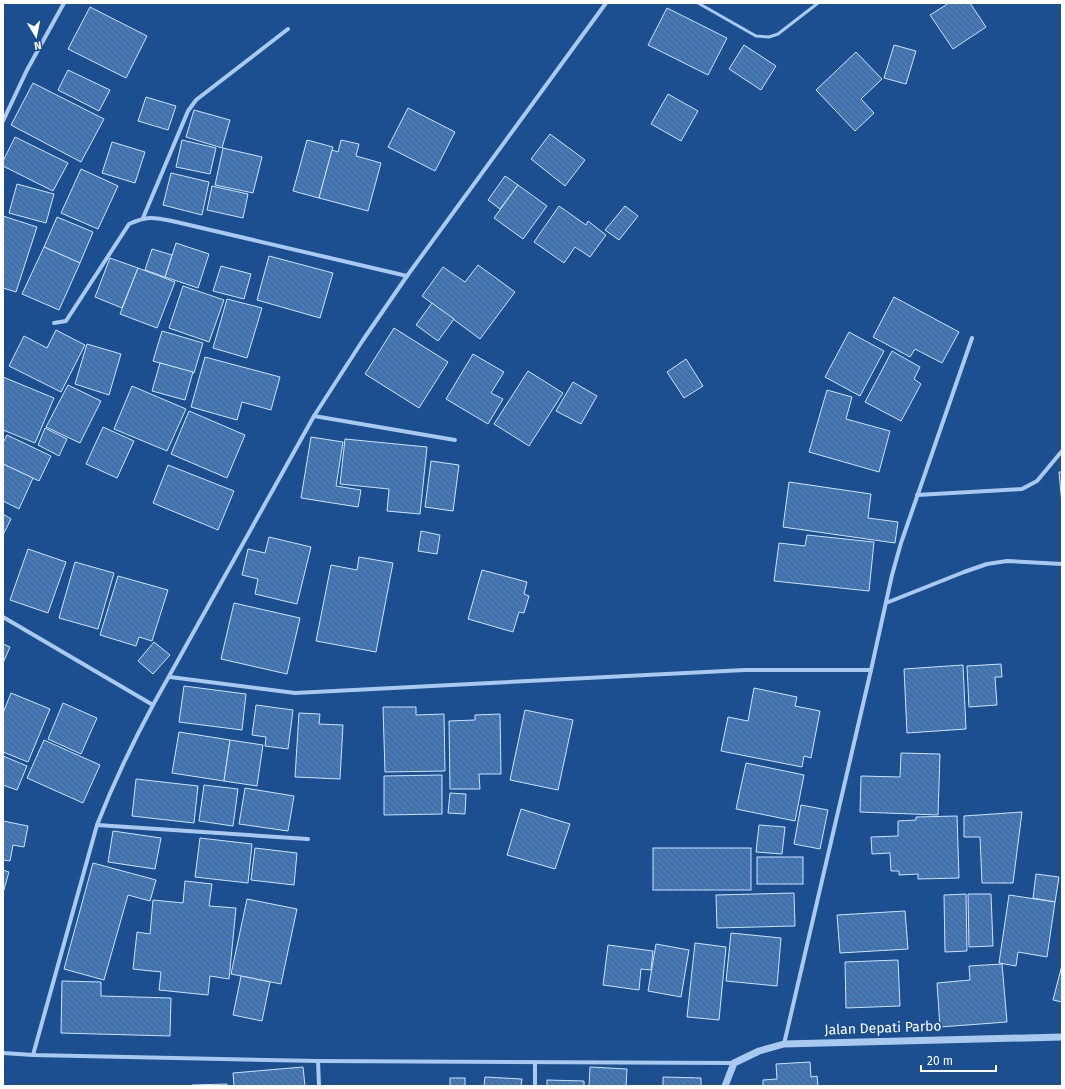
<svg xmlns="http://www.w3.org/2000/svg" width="1065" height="1089" font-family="'Fira Sans',sans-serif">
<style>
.building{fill:url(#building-back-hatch);stroke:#cfe3fa}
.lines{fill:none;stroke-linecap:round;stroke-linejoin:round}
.service{stroke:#a9c9ee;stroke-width:3}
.minor{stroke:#a9c9ee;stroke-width:4}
.tertiary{stroke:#a9c9ee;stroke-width:7}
.labels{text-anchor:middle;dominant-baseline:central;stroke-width:3.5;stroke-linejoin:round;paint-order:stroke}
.street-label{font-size:14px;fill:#fff;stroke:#1b4f8f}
</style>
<defs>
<pattern id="building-back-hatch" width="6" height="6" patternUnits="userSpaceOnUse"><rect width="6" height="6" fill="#4478b7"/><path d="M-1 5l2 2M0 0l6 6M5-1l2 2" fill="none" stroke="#486282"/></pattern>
</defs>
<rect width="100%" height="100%" fill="#1b4f8f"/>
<g class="building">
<polygon points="949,3 970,3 986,27 953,49 930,15"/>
<polygon points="90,7 147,36 126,78 68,49"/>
<polygon points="667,8 727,38 708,75 648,45"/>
<polygon points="744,45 776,66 761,90 729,69"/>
<polygon points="894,45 916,51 906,84 884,78"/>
<polygon points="856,52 882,79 861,99 874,113 855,131 816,90"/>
<polygon points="68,70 110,90 99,111 58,90"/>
<polygon points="33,83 104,119 81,162 11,125"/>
<polygon points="668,94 698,111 681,141 651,124"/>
<polygon points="146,97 176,106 168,130 138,121"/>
<polygon points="408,108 455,132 435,171 388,147"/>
<polygon points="194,110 230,120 222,148 186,137"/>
<polygon points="550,134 585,160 565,186 531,159"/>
<polygon points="15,137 68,163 53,191 3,166 3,161"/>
<polygon points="182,140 216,148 210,174 176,167"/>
<polygon points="307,140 333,147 319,198 293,191"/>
<polygon points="341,140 359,144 356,156 381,163 368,211 319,198 332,150 338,152"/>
<polygon points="112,142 145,152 135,183 102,173"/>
<polygon points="223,148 262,157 253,193 215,185"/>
<polygon points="81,169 118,186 98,229 61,213"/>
<polygon points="171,173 209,182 202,215 163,205"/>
<polygon points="505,176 518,185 500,209 488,200"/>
<polygon points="17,184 54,194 46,223 9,213"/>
<polygon points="518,185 547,206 523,239 494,218"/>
<polygon points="212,186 248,194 243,218 207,210"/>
<polygon points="559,206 586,225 588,221 606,235 590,257 575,247 564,263 534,242"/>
<polygon points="625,206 638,216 619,240 605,230"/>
<polygon points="3,216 37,227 16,292 3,288"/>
<polygon points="57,217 93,232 80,263 44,247"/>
<polygon points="176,243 209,254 198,288 165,277"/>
<polygon points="44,247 80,263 59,310 22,294"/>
<polygon points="152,249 172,255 165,277 145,270"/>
<polygon points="269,256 333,273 320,318 257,300"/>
<polygon points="110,258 138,268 122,308 95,297"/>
<polygon points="478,265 515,292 480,339 422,296 443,267 465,282"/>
<polygon points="221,266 251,274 244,299 213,291"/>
<polygon points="138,268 175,282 157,328 120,314"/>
<polygon points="183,286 224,300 209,342 169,328"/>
<polygon points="894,297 959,332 942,363 915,349 910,357 873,337"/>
<polygon points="227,299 262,308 247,358 213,348"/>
<polygon points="432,303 454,319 438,341 416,325"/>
<polygon points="394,328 448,362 419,408 365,374"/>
<polygon points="56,330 85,345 61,392 9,366 24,336 47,348"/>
<polygon points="162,331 203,343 194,373 153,361"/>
<polygon points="849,332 884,351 860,396 825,377"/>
<polygon points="87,344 121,354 109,395 75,384"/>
<polygon points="892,351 920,367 914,379 921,384 901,421 865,402"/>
<polygon points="473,354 504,372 491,393 503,399 488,424 446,399"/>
<polygon points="205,357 280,377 271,410 242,402 237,420 191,407"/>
<polygon points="686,359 703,386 684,398 667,372"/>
<polygon points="160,363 193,372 185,400 152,391"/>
<polygon points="528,371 563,393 529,446 494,424"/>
<polygon points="3,377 54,398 35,443 3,430"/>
<polygon points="573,382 597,396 581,424 556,411"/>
<polygon points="68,385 101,401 80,443 46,427"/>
<polygon points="132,386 186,409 167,451 114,429"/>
<polygon points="827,390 852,397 846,419 890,431 879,472 809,452"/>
<polygon points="189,411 245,435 227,478 171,454"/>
<polygon points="103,427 134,441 117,478 86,464"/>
<polygon points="45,428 67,439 59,456 38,445"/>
<polygon points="7,435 51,456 39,481 3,464 3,443"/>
<polygon points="311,437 343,442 336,486 361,490 358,507 301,498"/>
<polygon points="345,439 427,447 420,514 387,511 389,489 340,484"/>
<polygon points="431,461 459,465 453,511 425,507"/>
<polygon points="3,464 33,478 19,509 3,501"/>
<polygon points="168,465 234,491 218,530 153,503"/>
<polygon points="1059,472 1062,472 1062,504"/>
<polygon points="789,482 871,494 868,518 898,522 895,543 783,527"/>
<polygon points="3,514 11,519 3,535"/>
<polygon points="421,531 440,535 437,554 418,551"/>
<polygon points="807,535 874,542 869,591 774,581 779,543 805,546"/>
<polygon points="269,537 311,547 297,604 255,594 258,579 242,575 248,549 265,553"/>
<polygon points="28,549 66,562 48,613 10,600"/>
<polygon points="359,557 393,563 376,652 316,641 331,565 357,570"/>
<polygon points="75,562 114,573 98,629 59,618"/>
<polygon points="482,570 527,582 524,594 529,596 524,613 519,612 513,632 468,619"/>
<polygon points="118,576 168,590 152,641 139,637 136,646 100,635"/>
<polygon points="234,603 300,618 287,674 221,659"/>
<polygon points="154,642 170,655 153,674 138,661"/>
<polygon points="3,644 10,647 3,663"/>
<polygon points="1001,664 1002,677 995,677 997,705 969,707 967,666"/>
<polygon points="963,665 966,729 907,733 904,669"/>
<polygon points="184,686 246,694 242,730 179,722"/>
<polygon points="754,688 797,697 795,706 820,711 811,758 804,756 802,767 721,751 728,717 748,721"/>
<polygon points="11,693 50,709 28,762 3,752 3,713"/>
<polygon points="63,703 97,718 81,754 48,739"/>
<polygon points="256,705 293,710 288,749 265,746 266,737 252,735"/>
<polygon points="383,707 416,707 416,715 444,714 445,771 385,772"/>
<polygon points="525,710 573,720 558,790 510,780"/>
<polygon points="299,713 320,714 319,724 343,725 340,779 295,777"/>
<polygon points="500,714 501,774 479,774 480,789 450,789 449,721 475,720 475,715"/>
<polygon points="179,732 230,740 224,781 172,773"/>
<polygon points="44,740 100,765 83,803 27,778"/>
<polygon points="230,740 263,745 257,786 224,781"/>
<polygon points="901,753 940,754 938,815 860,812 861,776 900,777"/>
<polygon points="3,756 27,766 17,790 3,785"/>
<polygon points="746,763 804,775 795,821 736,809"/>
<polygon points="442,775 442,814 384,815 384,776"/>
<polygon points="136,779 198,786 194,823 132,816"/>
<polygon points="204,785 238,789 233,826 199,821"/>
<polygon points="245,788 294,796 288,831 239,824"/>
<polygon points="450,793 466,794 465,814 448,813"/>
<polygon points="801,805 828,810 820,849 794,844"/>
<polygon points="521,809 570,824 555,869 507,855"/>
<polygon points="1022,812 1013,883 982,883 980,837 964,837 964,816"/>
<polygon points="957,816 959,878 918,879 918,874 899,875 899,871 891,871 890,853 872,854 871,837 898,836 898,821 916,820 916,817"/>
<polygon points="3,821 28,826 24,847 13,845 10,861 3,860"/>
<polygon points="759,825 785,827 782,854 756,852"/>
<polygon points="113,831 161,838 155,869 108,862"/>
<polygon points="200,838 252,844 248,883 195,877"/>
<polygon points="255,848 297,853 294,885 251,880"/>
<rect x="653" y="848" width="98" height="42"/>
<rect x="757" y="857" width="46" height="27"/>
<polygon points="93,863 156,880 150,901 128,895 104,980 64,969"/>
<polygon points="3,870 9,872 3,893"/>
<polygon points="1036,874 1059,877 1055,902 1033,898"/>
<polygon points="185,881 212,884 209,906 236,908 229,979 210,976 208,995 159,990 161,972 133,969 137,932 150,934 153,900 183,903"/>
<polygon points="794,893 795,926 717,928 716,895"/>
<polygon points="966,894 967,951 945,952 944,895"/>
<polygon points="968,894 991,894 993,946 969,947"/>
<polygon points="1009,895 1055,902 1047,957 1018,952 1016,966 999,963"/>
<polygon points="247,899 297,909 281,984 231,974"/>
<polygon points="905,911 908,949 840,953 837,915"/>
<polygon points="731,933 781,938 777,986 726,981"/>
<polygon points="695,943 726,947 719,1020 687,1017"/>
<polygon points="656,944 689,950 681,997 648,991"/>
<polygon points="608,945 653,951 651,970 641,969 639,990 603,985"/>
<polygon points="898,960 900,1006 846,1008 845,962"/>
<polygon points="1002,964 1007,1022 940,1027 937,983 970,980 969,966"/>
<polygon points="1062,965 1062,1002 1053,1000"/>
<polygon points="241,976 270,982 262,1021 233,1015"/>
<polygon points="62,981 101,982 101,996 171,998 170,1036 61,1033"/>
<polygon points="810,1062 811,1077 817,1076 818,1086 763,1086 763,1080 777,1079 776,1064"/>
<polygon points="303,1067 305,1086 234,1086 233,1073"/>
<polygon points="590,1067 627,1069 626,1086 589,1086"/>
<polygon points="485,1077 522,1079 521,1086 484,1086"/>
<polygon points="663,1077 701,1078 701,1086 663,1086"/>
<rect x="450" y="1078" width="15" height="8"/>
<polygon points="547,1080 584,1081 584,1086 547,1086"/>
<polygon points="227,1084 227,1086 192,1086 192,1085"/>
</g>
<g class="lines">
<polyline class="service" points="698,3 756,36 769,37 778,34 818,3"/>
<g class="minor">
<path d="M606,3L407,276L363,340L314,416L153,705C132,744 113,784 97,825L33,1055L318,1061L734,1063"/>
<polyline points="3,121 27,70 64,3"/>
<polyline points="143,218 188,111 196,100 288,29"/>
<path d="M54,323L66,321L129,224C147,216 153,217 172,221L407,276"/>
<polyline points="314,416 455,440"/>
<polyline points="917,495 1022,489 1037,481 1062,451"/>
<polyline points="886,603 964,572 987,564 1007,561 1062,564"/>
<polyline points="3,617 153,705"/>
<polyline points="170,677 295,693 745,670 871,670"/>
<polyline points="97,825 308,839"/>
<polyline points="784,1044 871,670 892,575 901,543 972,338"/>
<polyline points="3,1053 33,1055"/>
<polyline points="318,1061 319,1086"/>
<polyline points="535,1062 535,1086"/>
</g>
<polyline class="tertiary" points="725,1086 734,1063 759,1051 784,1044 1062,1037"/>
</g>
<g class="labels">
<g class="street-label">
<text transform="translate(883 1028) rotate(-2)">Jalan Depati Parbo</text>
</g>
</g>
<rect width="1065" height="1089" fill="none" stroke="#ffffff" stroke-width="8"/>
<g transform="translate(36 36) rotate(170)" stroke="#1b4f8f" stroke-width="3" paint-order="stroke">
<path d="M0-3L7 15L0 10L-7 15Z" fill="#ffffff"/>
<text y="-6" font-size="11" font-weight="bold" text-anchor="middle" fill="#ffffff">N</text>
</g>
<path d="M921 1065v6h75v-6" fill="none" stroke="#ffffff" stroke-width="2"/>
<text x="927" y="1065" font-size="12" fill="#ffffff" stroke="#1b4f8f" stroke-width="3" paint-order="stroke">20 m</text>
</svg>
